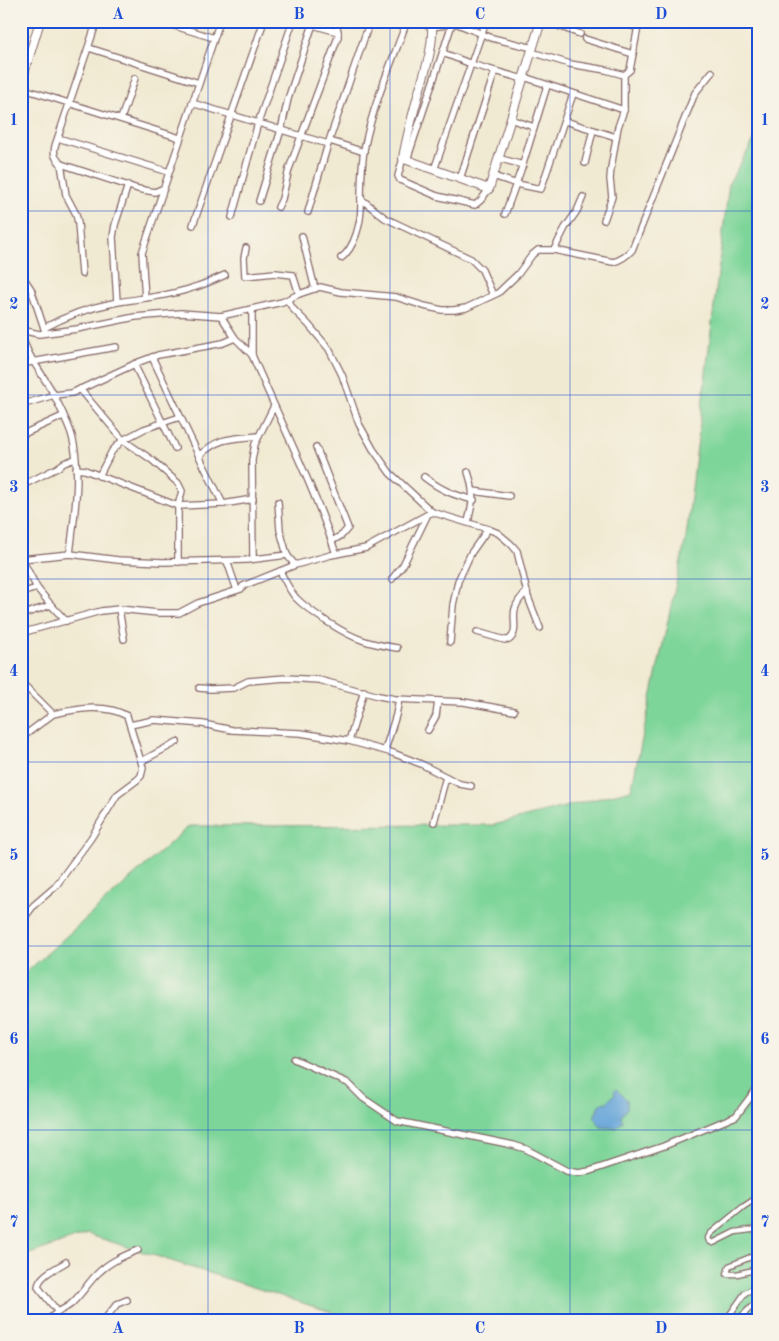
<svg xmlns="http://www.w3.org/2000/svg" width="779" height="1341" font-family="'Old Standard TT',serif">
<style>
.green{fill:#7ed59a;stroke:#647a62}
.water{fill:#66a5d9;stroke:#586282}
.lines{fill:none;stroke-linecap:round;stroke-linejoin:round}
.pedestrian-casing{stroke:#846666;stroke-width:7}
.minor-casing{stroke:#846666;stroke-width:8}
.tertiary-casing{stroke:#846666;stroke-width:10}
.pedestrian{stroke:#fff;stroke-width:4.5}
.minor{stroke:#fff;stroke-width:5.5}
.tertiary{stroke:#fff;stroke-width:8}
.grid{fill:none;stroke:#1d4ed8;stroke-width:1;stroke-opacity:0.55}
.neatline{fill:none;stroke:#1d4ed8;stroke-width:2}
.grid-label{font-size:16px;text-anchor:middle;font-weight:bold;fill:#1d4ed8}
</style>
<rect width="100%" height="100%" fill="#f7f3e8"/>
<filter id="ink" filterUnits="userSpaceOnUse"><feTurbulence type="fractalNoise" baseFrequency=".02" numOctaves="2"/><feDisplacementMap in="SourceGraphic" scale="10" xChannelSelector="R" yChannelSelector="G"/><feConvolveMatrix kernelMatrix="1 2 1 2 8 2 1 2 1" color-interpolation-filters="sRGB"/></filter>
<filter id="wash" filterUnits="userSpaceOnUse"><feTurbulence type="fractalNoise" baseFrequency=".0096" numOctaves="4" result="noise"/><feDisplacementMap in="SourceGraphic" scale="20" xChannelSelector="R" yChannelSelector="G"/><feGaussianBlur stdDeviation="1.12" result="paint"/><feColorMatrix in="noise" values="0 0 0 0 0 0 0 0 0 0 0 0 0 0 0 0 0 1.4 0 .05"/><feComposite in="paint" operator="in"/></filter>
<g filter="url(#wash)">
<rect width="100%" height="100%" fill="#f1ead3"/>
<polygon class="green" points="758,133 758,1320 356,1320 87,1234 21,1257 21,977 189,826 494,825 631,790 686,538 729,183"/>
<polygon class="water" points="616,1089 627,1100 627,1108 621,1117 623,1121 616,1128 601,1127 594,1117 600,1105 604,1102 606,1103 615,1094 614,1091"/>
</g>
<g filter="url(#ink)">
<g class="lines">
<g class="pedestrian-casing">
<g id="pedestrian">
<polyline points="758,1197 743,1207 710,1234 708,1238 709,1241 713,1243 735,1232 758,1229"/>
<polyline points="758,1254 729,1266 727,1274 737,1274 758,1269"/>
<polyline points="726,1320 745,1293 758,1286"/>
<polyline points="738,1320 752,1306 758,1307"/>
<polyline points="754,1320 758,1316"/>
</g>
</g>
<g class="minor-casing">
<g id="minor">
<path d="M97,21L55,146C53,155 55,157 61,164L138,189L155,192L164,188"/>
<polyline points="159,21 214,38"/>
<polyline points="545,21 580,34"/>
<polyline points="618,21 638,28"/>
<polyline points="453,22 492,38 533,48"/>
<polyline points="432,27 452,24"/>
<polyline points="338,32 337,27 339,21"/>
<polyline points="585,39 633,54"/>
<polyline points="89,48 199,83"/>
<polyline points="531,52 570,64 606,70 624,75 630,70 639,21"/>
<polyline points="443,53 474,65 523,79"/>
<polyline points="524,77 624,110 618,127 611,168 610,179 612,197 604,220"/>
<polyline points="21,88 180,138"/>
<polyline points="192,103 328,144 370,21"/>
<polyline points="624,110 624,75"/>
<polyline points="121,119 135,78"/>
<polyline points="510,119 534,127"/>
<polyline points="565,121 616,137"/>
<polyline points="58,138 169,172"/>
<polyline points="330,141 364,152"/>
<polyline points="403,158 398,176 400,180 437,196 475,205 481,200 489,189"/>
<polyline points="498,158 523,165"/>
<polyline points="407,160 453,21"/>
<polyline points="585,163 593,130"/>
<polyline points="61,164 66,195 76,214 78,223 82,274"/>
<polyline points="434,170 486,21"/>
<polyline points="493,176 517,184 541,189 573,94"/>
<polyline points="460,179 495,71"/>
<polyline points="361,199 385,218 471,259 482,270 493,295"/>
<polyline points="259,201 281,130 288,99 314,21"/>
<polyline points="278,207 282,199 289,169 338,37 338,32 313,25"/>
<polyline points="308,212 328,144"/>
<polyline points="505,214 522,167 547,86"/>
<polyline points="232,217 258,123 293,21"/>
<polyline points="193,225 264,21"/>
<polyline points="302,236 315,289"/>
<polyline points="246,248 244,258 245,276 275,273 293,275 299,294"/>
<path d="M554,250L613,262C621,260 626,257 632,250L695,93L712,72"/>
<path d="M341,258C355,248 361,222 361,206C361,186 361,164 365,145C374,102 392,62 407,21"/>
<polyline points="21,274 31,289 45,331"/>
<polyline points="145,298 142,253 220,21"/>
<polyline points="287,300 294,310 308,324 329,349 342,375 359,424 373,449 390,473 432,512 488,529 498,533 511,544 517,551 528,597 540,628"/>
<polyline points="117,302 113,237 115,225 128,185"/>
<polyline points="221,316 235,338 252,355 252,309"/>
<path d="M44,328C66,316 88,308 113,303C139,298 167,297 192,288C203,285 214,280 225,275"/>
<polyline points="21,330 39,334 77,329 135,317 181,313 221,316 282,302 299,294 320,287 341,292 396,297 424,306 442,310 454,310 466,308 498,293 518,274 532,255 538,250 554,250 565,228 577,211 583,197"/>
<path d="M21,332C26,355 42,373 53,393C59,406 68,422 72,436C82,474 74,516 70,554"/>
<path d="M252,355C280,421 314,486 336,554"/>
<polyline points="152,357 199,456 223,504 253,499"/>
<polyline points="21,364 116,347"/>
<polyline points="134,364 175,448"/>
<polyline points="80,389 123,440 144,429 180,417"/>
<polyline points="21,405 54,395 72,393 139,362 158,355 223,343 235,338"/>
<polyline points="21,435 63,416"/>
<polyline points="316,447 348,528 342,535 332,541"/>
<path d="M199,456C220,436 232,439 259,436"/>
<polyline points="76,469 85,470 178,506 223,504"/>
<polyline points="99,476 112,451 123,440 152,460 178,483 182,491 178,506 178,562"/>
<path d="M424,477C441,490 453,495 474,500"/>
<polyline points="21,486 57,468 64,463 75,459"/>
<polyline points="473,491 509,496"/>
<polyline points="278,502 280,530 287,555"/>
<path d="M468,522C473,501 475,493 468,472"/>
<polyline points="21,559 70,554 118,560 163,562 247,560 287,555 295,565 331,555 366,548 432,512"/>
<polyline points="22,559 37,588"/>
<polyline points="253,559 252,460 255,444 274,406"/>
<polyline points="227,561 237,590"/>
<path d="M280,571C285,581 289,590 296,598C310,612 344,634 362,640C373,644 385,646 397,648"/>
<polyline points="392,579 403,565 427,516"/>
<polyline points="21,593 37,588 51,605 21,615"/>
<polyline points="51,605 66,621"/>
<polyline points="119,609 124,639"/>
<path d="M477,632L505,640H509C519,632 512,619 515,609C517,602 522,596 527,592"/>
<polyline points="21,633 101,611 119,609 158,613 179,613 198,603 241,589 243,586 295,565"/>
<polyline points="450,642 453,605 458,581 471,553 488,529"/>
<polyline points="21,682 53,714 21,738"/>
<polyline points="199,688 211,689 234,688 248,681 286,678 319,680 379,696 395,699 464,702 514,711"/>
<polyline points="130,725 154,720 203,724 232,730 301,733 349,741 393,753 421,764 460,784 471,786"/>
<polyline points="428,730 436,716 438,701"/>
<polyline points="349,741 364,691"/>
<polyline points="385,750 396,715 399,699"/>
<polyline points="142,761 177,742"/>
<polyline points="434,822 446,777"/>
<path d="M21,922L34,905L55,887L91,838L117,795L137,780L141,776L143,768L127,716C105,703 77,709 53,714"/>
<polyline points="294,1059 348,1083 363,1098 397,1121 513,1145 526,1149 567,1171 578,1173 590,1171 664,1146 736,1116 758,1087"/>
<path d="M58,1312L38,1287C39,1275 57,1268 66,1262"/>
<path d="M49,1320C54,1312 64,1310 71,1304C81,1295 88,1283 97,1274C109,1262 123,1256 138,1250"/>
<polyline points="104,1320 117,1304 127,1300"/>
</g>
</g>
<g class="tertiary-casing">
<g id="tertiary">
<path d="M422,21L432,27C433,49 425,71 419,92C413,114 407,135 403,158L407,160L489,189L541,21"/>
<polyline points="21,83 40,21"/>
</g>
</g>
<use href="#pedestrian" class="pedestrian"/>
<use href="#minor" class="minor"/>
<use href="#tertiary" class="tertiary"/>
</g>
</g>
<path class="grid" d="M208,21V1320M390,21V1320M570,21V1320M21,211H758M21,395H758M21,579H758M21,762H758M21,946H758M21,1130H758"/>
<rect width="779" height="1341" fill="none" stroke="#f7f3e8" stroke-width="55"/>
<rect x="28" y="28" width="724" height="1286" class="neatline"/>
<g class="grid-label">
<text x="118" y="19">A</text>
<text x="299" y="19">B</text>
<text x="480" y="19">C</text>
<text x="661" y="19">D</text>
<text x="14" y="125">1</text>
<text x="765" y="125">1</text>
<text x="14" y="309">2</text>
<text x="765" y="309">2</text>
<text x="14" y="492">3</text>
<text x="765" y="492">3</text>
<text x="14" y="676">4</text>
<text x="765" y="676">4</text>
<text x="14" y="860">5</text>
<text x="765" y="860">5</text>
<text x="14" y="1044">6</text>
<text x="765" y="1044">6</text>
<text x="14" y="1227">7</text>
<text x="765" y="1227">7</text>
<text x="118" y="1333">A</text>
<text x="299" y="1333">B</text>
<text x="480" y="1333">C</text>
<text x="661" y="1333">D</text>
</g>
</svg>
